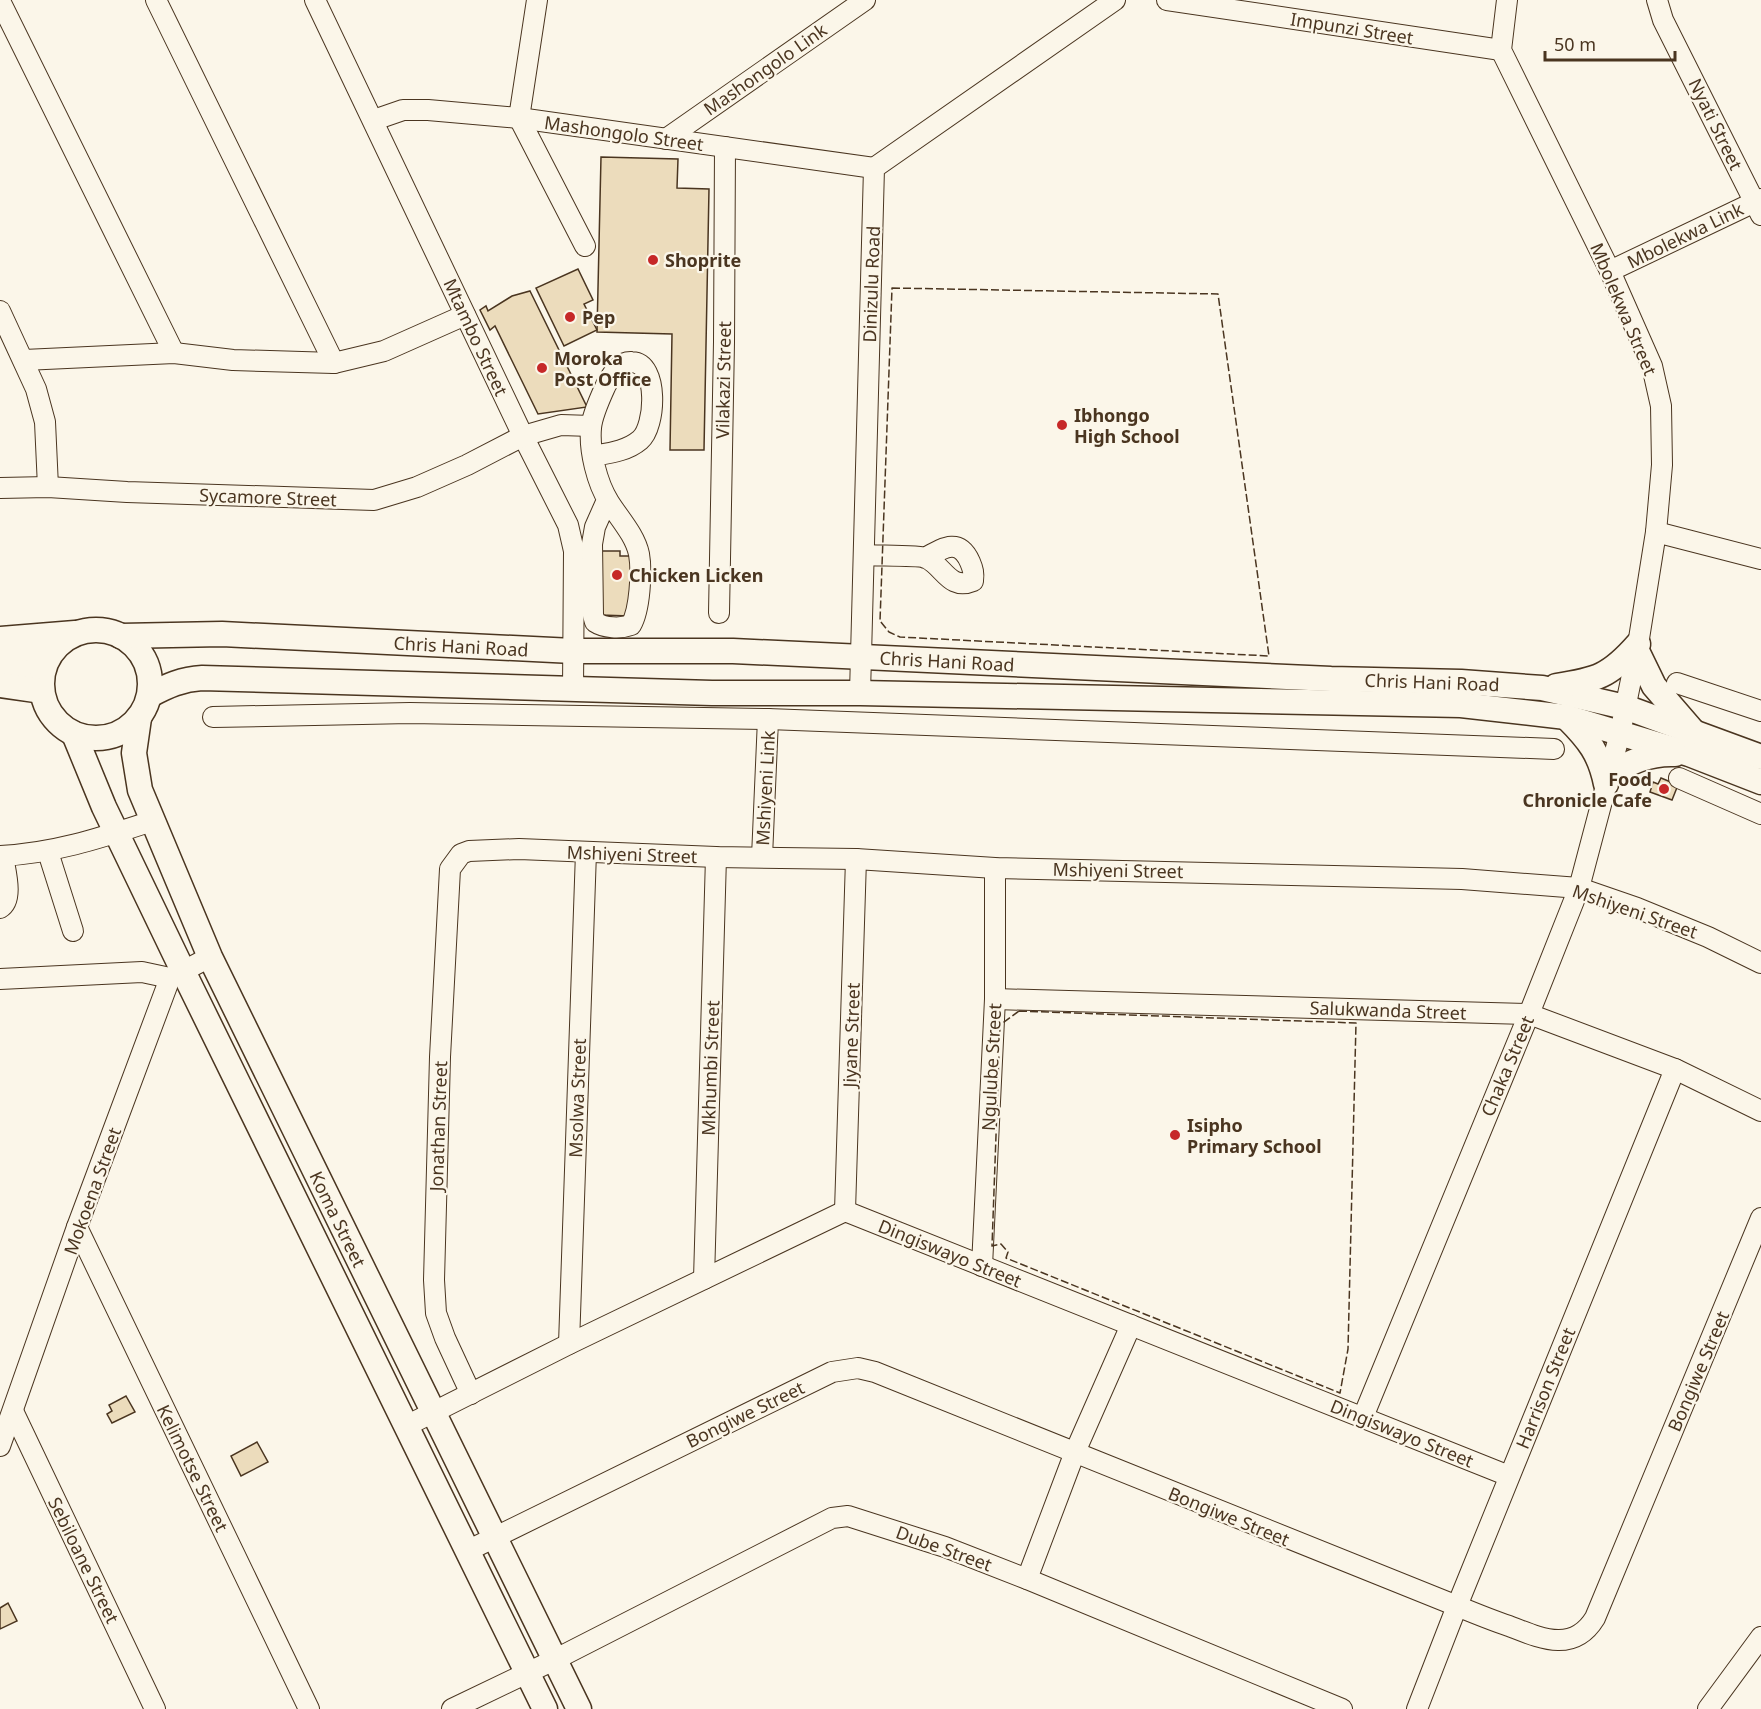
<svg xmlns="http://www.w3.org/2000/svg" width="1761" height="1709" font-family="'Noto Sans',sans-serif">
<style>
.building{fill:#ecdcbc;stroke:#4a3520;stroke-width:1.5}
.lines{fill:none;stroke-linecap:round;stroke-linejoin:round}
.minor-casing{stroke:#4a3520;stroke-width:22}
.major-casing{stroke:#4a3520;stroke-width:27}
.minor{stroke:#fbf6e9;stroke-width:20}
.major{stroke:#fbf6e9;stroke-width:24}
.fence{stroke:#4a3520;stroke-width:1.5;stroke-dasharray:8 3;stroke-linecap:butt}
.poi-dot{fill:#c62828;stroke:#fbf6e9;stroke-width:2}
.labels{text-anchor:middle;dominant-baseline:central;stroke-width:4.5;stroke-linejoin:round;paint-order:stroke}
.street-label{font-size:18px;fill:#4a3520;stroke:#fbf6e9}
.poi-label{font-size:18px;font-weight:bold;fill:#4a3520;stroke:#fbf6e9;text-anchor:start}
</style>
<rect width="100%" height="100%" fill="#fbf6e9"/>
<g class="building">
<polygon points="601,157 678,159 677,188 709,189 704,450 670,450 672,334 597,332"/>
<polygon points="578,269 593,300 584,304 597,330 564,346 536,288"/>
<polygon points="530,291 587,407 538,414 495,326 490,330 480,310 486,306 488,311 512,296"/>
<polygon points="599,551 620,551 620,556 634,556 630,616 600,615"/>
<polygon points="1661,778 1678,785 1672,800 1650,792 1653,782 1658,784"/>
<polygon points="126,1396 135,1412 112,1423 107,1414 112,1411 109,1405"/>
<polygon points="257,1442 268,1462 241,1476 231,1456"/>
<polygon points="8,1603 17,1621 0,1629 0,1608"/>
</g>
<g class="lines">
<g class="minor-casing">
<g id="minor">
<polyline points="156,0 334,363"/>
<polyline points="315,0 523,436 568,525 574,551 573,689"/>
<polyline points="537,0 519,118 585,246"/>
<polyline points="1167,0 1501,50"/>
<polyline points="1657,0 1663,20 1761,215"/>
<polyline points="0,1 174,353"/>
<polyline points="374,120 403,110 428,110 519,118 874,168"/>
<polyline points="666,139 865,0"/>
<polyline points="1610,271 1761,199"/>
<polyline points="0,311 36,389 45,422 48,487"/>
<polyline points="24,360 174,353 233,360 334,363 384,351 465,315"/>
<path d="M593,456C610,453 627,451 640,440C656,427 659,363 632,362C618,361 612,375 606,385C601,396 592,415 591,428C589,451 597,483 609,502C619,518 635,535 639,554C642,571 640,610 631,625C620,629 604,628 595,622L593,615L592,544L595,527L607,500"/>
<polyline points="0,488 48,487 127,492 374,500 417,487 467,465 523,436 561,425 591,426"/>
<polyline points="1656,532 1761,559"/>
<path d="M864,555C875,556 919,555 926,558C944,566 949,591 973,581C974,573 973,569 970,562C959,537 943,548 925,558"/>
<polyline points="719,613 724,342 725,147"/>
<polyline points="0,654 50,655"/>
<polyline points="0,669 43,672"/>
<polyline points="1677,683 1761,711"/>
<polyline points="860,693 874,168 1115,0"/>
<polyline points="213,717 410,713 768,719 1554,749"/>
<polyline points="1679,778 1761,814"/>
<polyline points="48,852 73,931"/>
<path d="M0,856C56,853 100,838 152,821"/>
<polyline points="762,857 768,719"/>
<path d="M0,908C14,900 5,870 3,856"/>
<polyline points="0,979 142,972 170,978"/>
<polyline points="995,999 1529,1014 1675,1069 1761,1111"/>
<polyline points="845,1211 856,859"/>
<polyline points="77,1227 309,1709"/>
<polyline points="982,1266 995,999 995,868"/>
<polyline points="704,1279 716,857"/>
<polyline points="569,1344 586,852"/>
<polyline points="471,1394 445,1338 436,1313 434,1280 440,1057 450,869 461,854 469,851 519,849 716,857 856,859 995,868 1462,879 1579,888 1637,908 1708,937 1761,963"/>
<polyline points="13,1411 155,1709"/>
<polyline points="1363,1417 1529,1014 1579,888 1620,733 1637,651 1656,532 1662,465 1661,406 1652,366 1610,271 1501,50 1507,0"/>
<polyline points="406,1426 569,1344 845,1211 1509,1476"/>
<polyline points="0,1446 77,1227 170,978 210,957"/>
<path d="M467,1551L832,1372L858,1368L875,1372L1457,1606C1474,1613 1491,1620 1509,1626C1540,1638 1573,1654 1595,1618L1761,1218"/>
<polyline points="1027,1579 1075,1452 1131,1325"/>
<polyline points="452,1709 554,1660 832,1518 848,1516 945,1547 1027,1579 1342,1709"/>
<polyline points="1417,1709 1457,1606 1675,1069"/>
<polyline points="1708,1709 1761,1637"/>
</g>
</g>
<g class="major-casing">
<g id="major">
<circle cx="96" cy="684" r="54"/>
<polyline points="121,636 222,634 573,651 733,651 1331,679 1461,682 1542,688 1625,707 1761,757"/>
<polyline points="0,639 75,633"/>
<polyline points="1637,651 1654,686 1692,730"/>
<polyline points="0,685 42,691"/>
<path d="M1556,686C1597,680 1610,676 1638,644"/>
<path d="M150,695C167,686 182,679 202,678L712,693H860L1461,705L1566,717L1689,754L1761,782"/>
<polyline points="139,718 134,753 140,790 210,957 579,1709"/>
<path d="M1567,718C1589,740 1600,754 1606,784"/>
<polyline points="74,734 104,807 183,971 545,1709"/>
<path d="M1608,776C1629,762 1649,753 1675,754"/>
</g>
</g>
<use href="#minor" class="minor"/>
<use href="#major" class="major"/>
<g class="fence">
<polygon points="892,288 1218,294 1269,656 900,637 889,632 880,621"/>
<polygon points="1019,1011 1356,1023 1348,1349 1340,1393 1006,1258 1008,1252 1001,1244 992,1246 1000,1025"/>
</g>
</g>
<g class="poi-dot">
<circle cx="653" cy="260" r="6"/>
<circle cx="570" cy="317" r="6"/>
<circle cx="542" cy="368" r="6"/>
<circle cx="1062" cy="425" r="6"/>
<circle cx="617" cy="575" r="6"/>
<circle cx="1664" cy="789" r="6"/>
<circle cx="1175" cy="1135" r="6"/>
</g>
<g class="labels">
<g class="street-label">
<text transform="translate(1352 28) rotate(9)">Impunzi Street</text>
<text transform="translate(765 69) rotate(-35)">Mashongolo Link</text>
<text transform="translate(1716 124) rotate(64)">Nyati Street</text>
<text transform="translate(624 133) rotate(8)">Mashongolo Street</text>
<text transform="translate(1685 235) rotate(-26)">Mbolekwa Link</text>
<text transform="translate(871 284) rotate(-88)">Dinizulu Road</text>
<text transform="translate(1624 309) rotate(67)">Mbolekwa Street</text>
<text transform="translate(476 337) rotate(65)">Mtambo Street</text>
<text transform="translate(723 380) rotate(-89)">Vilakazi Street</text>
<text transform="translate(268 497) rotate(2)">Sycamore Street</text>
<text transform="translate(461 646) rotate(3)">Chris Hani Road</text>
<text transform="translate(947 661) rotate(3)">Chris Hani Road</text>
<text transform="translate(1432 682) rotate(2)">Chris Hani Road</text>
<text transform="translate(765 788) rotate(-87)">Mshiyeni Link</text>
<text transform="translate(632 854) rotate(2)">Mshiyeni Street</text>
<text transform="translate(1118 870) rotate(1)">Mshiyeni Street</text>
<text transform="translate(1635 911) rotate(19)">Mshiyeni Street</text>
<text transform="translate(1388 1010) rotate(2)">Salukwanda Street</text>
<text transform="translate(851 1035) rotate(-88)">Jiyane Street</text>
<text transform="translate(1507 1066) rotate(-67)">Chaka Street</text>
<text transform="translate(991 1067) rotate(-87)">Ngulube Street</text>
<text transform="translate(710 1068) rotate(-88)">Mkhumbi Street</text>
<text transform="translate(577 1098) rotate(-88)">Msolwa Street</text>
<text transform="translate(438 1126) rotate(-88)">Jonathan Street</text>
<text transform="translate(92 1191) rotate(-70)">Mokoena Street</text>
<text transform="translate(338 1219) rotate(64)">Koma Street</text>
<text transform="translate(950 1253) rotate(22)">Dingiswayo Street</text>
<text transform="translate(1698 1371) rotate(-67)">Bongiwe Street</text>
<text transform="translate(1545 1388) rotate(-68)">Harrison Street</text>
<text transform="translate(745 1414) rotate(-26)">Bongiwe Street</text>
<text transform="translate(1402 1433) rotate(22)">Dingiswayo Street</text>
<text transform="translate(193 1468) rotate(64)">Kelimotse Street</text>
<text transform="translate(1229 1516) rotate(22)">Bongiwe Street</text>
<text transform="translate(944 1548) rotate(20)">Dube Street</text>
<text transform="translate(84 1560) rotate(64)">Sebiloane Street</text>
</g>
<g class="poi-label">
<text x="665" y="260">Shoprite</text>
<text x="582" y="317">Pep</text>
<text x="554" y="358">Moroka<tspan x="554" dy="21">Post Office</tspan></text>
<text x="1074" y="415">Ibhongo<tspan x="1074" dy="21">High School</tspan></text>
<text x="629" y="575">Chicken Licken</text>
<text x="1652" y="779" text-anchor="end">Food<tspan x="1652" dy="21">Chronicle Cafe</tspan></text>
<text x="1187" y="1125">Isipho<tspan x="1187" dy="21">Primary School</tspan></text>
</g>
</g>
<path d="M1545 51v9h130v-9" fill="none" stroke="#4a3520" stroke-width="3"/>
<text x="1554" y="51" font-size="18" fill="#4a3520" stroke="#fbf6e9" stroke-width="4.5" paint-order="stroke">50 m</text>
</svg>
